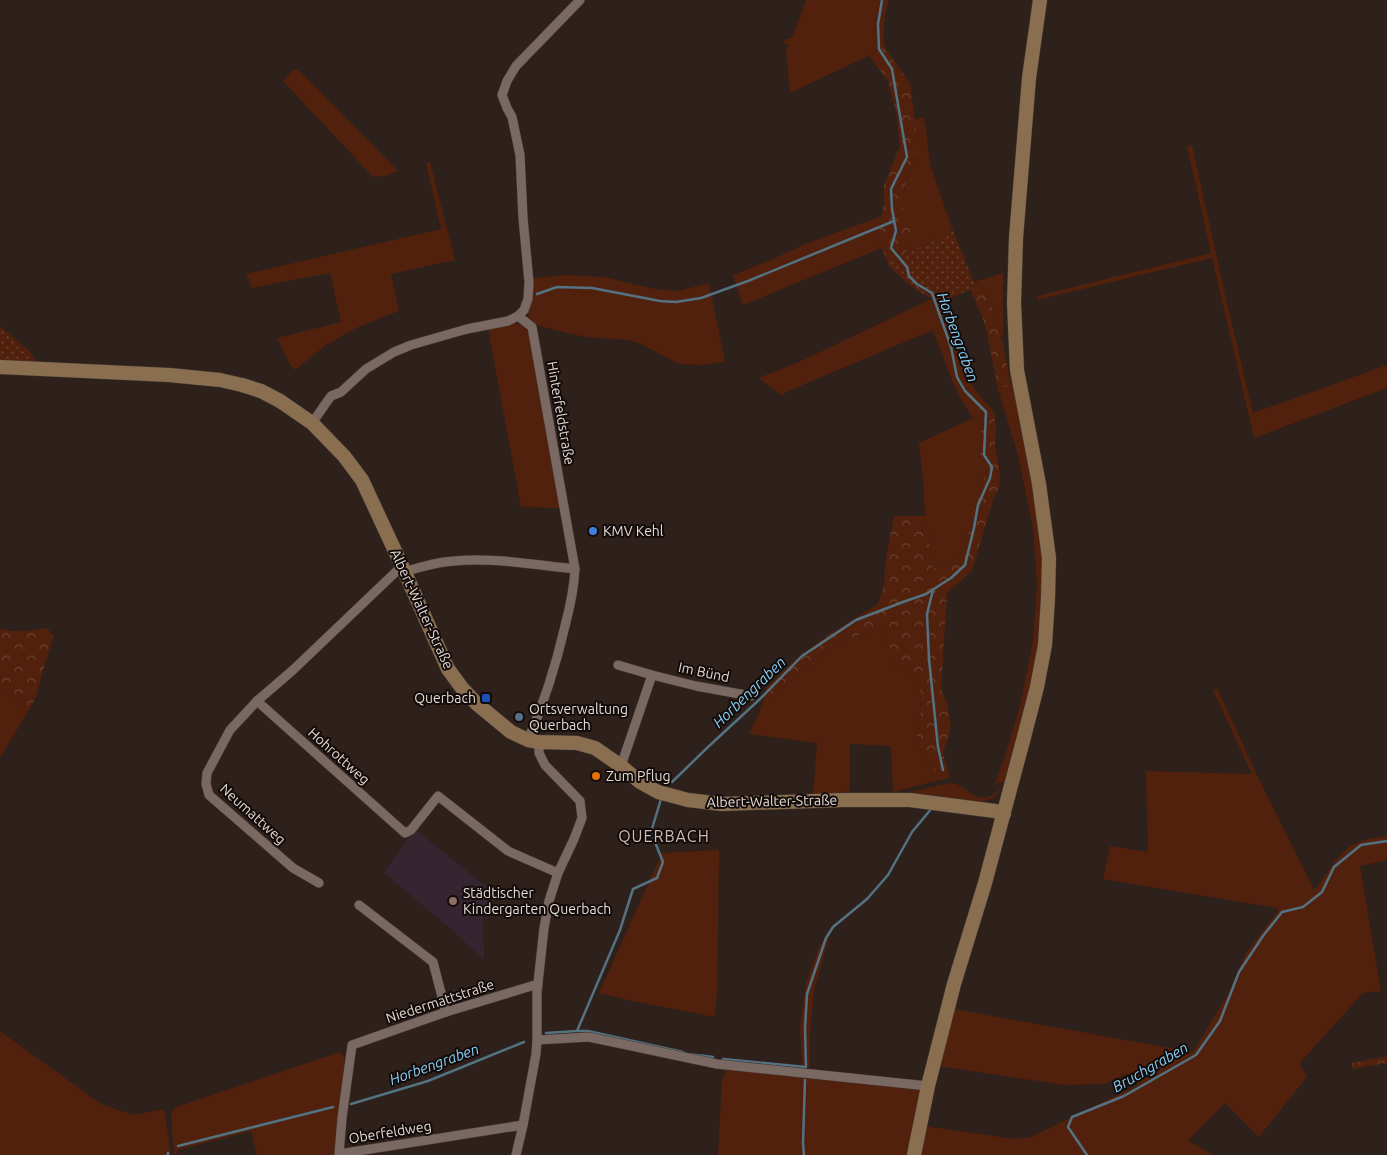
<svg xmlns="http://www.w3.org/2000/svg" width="1387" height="1155" font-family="Ubuntu,sans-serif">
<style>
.education{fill:#352530}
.grass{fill:#51210d}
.forest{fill:url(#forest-crowns)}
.garden{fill:url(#garden-dots)}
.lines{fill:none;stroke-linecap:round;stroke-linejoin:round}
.stream{stroke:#537282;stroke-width:2.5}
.street-casing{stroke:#473b37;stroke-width:10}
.secondary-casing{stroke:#473b37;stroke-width:15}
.street{stroke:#7a6862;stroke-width:9}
.secondary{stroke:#896e4f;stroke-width:14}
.shop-dot{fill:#3f7fe0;stroke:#120b09;stroke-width:2}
.transit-dot{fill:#1a4fb4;stroke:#120b09;stroke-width:2}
.service-dot{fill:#5c6f8a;stroke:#120b09;stroke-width:2}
.food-dot{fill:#e8710a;stroke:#120b09;stroke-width:2}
.education-dot{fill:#8d6e63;stroke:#120b09;stroke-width:2}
.labels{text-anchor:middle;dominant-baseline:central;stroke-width:4;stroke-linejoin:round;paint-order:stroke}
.street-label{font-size:14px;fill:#e3d9d5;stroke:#120b09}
.poi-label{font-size:14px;fill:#e3d9d5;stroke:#120b09;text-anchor:start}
.water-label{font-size:15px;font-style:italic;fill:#87cef5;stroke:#120b09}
.quarter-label{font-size:16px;letter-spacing:1px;fill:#cebbb4;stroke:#120b09}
</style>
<defs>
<pattern id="forest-crowns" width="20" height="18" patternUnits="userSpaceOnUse" patternTransform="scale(1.25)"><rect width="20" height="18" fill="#51210d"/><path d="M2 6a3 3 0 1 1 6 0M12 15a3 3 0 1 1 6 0" fill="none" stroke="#6a412f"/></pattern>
<pattern id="garden-dots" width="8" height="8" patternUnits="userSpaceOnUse" patternTransform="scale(1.25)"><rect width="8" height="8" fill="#51210d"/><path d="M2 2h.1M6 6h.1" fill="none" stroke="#6a412f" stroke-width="1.8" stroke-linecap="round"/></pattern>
</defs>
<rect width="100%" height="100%" fill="#2e201a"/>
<polygon class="education" points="415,829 494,893 483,909 484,960 451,929 384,873"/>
<g class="grass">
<path d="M806,0H889C884,16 882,32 885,48L790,93L786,51L789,44H784V40L792,38Z"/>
<polygon points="294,69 301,72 398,171 385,176 373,177 283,81"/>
<polygon points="923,117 926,128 930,164 953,231 904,254 916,239 903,218 904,190 918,144 914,120"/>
<polygon points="1192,145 1225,294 1253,413 1387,365 1387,388 1254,438 1212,258 1037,300 1037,296 1211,253 1187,146"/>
<polygon points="430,162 455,260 391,274 399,311 356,328 326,345 295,370 289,363 277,338 341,322 330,273 252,288 246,274 441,229 426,163"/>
<polygon points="882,216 878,237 882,248 743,305 733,275 771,260 805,244"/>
<polygon points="1003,273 1003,336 1001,335 987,293 974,282"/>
<polygon points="566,275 604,277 655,289 678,291 709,283 725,362 700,365 679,364 641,344 628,340 587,337 571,334 537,325 529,319 528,312 532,300 533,278"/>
<polygon points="933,298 944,300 952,320 971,384 984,400 974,419 982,430 978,450 987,468 966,542 957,564 933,568 925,516 923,479 919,443 973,418 959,396 953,383 933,330 786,392 783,396 758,378 799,362"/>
<polygon points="512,323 522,325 529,333 561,508 521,507 488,328"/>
<polygon points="1011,385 1016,385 1033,472 1045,570 1039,649 1029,693 1004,782 999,782 994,787 1004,759 1020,706 1033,641 1037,585 1033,528 1018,455 998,389"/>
<polygon points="880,629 886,633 895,667 919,679 921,711 916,741 940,780 893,792 891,746 850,744 850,791 813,796 817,743 749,734 762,706 820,654 845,639"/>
<polygon points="0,678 7,695 30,708 0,758"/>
<path d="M1217,688L1257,775L1314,890C1325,878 1337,855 1349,847C1359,840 1376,837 1387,836V860L1360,866L1381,991L1363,993L1299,1064L1307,1077L1259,1137L1225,1103L1188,1140L1213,1155H918L925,1126L1014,1139L1031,1137L1138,1085L1127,1073L1105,1084L1065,1085L938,1066L953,1009L1193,1052L1228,994L1246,953L1278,911V908L1103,879L1110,846L1148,852L1146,771L1252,774L1213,690Z"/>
<path d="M950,783C964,783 973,801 988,797C993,796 997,790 1002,787L994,798L980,802L910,792Z"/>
<polygon points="719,850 717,992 715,1017 632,1001 599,993 662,853"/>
<polygon points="829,937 814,991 810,1032 810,1067 802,1065 800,1027 806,983 820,945"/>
<polygon points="0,1031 101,1104 133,1115 164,1109 171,1155 0,1155"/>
<polygon points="340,1052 345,1057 336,1155 257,1155 251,1131 177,1150 177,1155 174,1155 171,1115 174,1109 179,1106"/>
<polygon points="727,1069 918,1089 921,1093 910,1155 718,1155 722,1081"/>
</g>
<g class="forest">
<polygon points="885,48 910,83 918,144 904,190 903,218 915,219 916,240 904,254 889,266 878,237 884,203 884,185 900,146 896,112 888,81 869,56"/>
<polygon points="974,282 987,293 1001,335 1011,385 998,389 987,333 982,316 970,289 976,287"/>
<polygon points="984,400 994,412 996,428 995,446 1000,472 999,488 994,497 972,571 947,593 941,689 947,703 951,727 943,753 950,778 940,780 916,741 921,711 919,679 895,667 886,633 880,629 845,639 820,654 762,706 767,687 796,659 824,638 878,604 884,585 886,559 894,516 925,516 933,568 957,564 966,542 987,468 978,450 981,430 974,419"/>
<path d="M46,628L50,631L53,637L35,699L30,708L7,695L0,678V629C15,633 31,631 46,628Z"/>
<polygon points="1387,1056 1387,1063 1352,1069 1352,1063"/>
</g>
<g class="garden">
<path d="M953,231L976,287C967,290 950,300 942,300C923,299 901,278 889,266L904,254Z"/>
<polygon points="0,326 30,352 37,364 0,362"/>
</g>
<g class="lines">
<g class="stream">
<polyline points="537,294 557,287 592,288 660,301 676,302 701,298 748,281 894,221"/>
<polyline points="933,590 927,614 929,659 938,747 943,770"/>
<polyline points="672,782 708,747 760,699 802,656 856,620 903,602 926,594 951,578 965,565 974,528 978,505 990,478 992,467 984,455 986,412 965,391 957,377 951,347 932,293 917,284 909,276 907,267 891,248 896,231 892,209 891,189 907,157 892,69 879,49 878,24 882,0"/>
<polyline points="577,1031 588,1031 683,1052"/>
<polyline points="546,1033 577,1031 620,930 633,889 657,878 663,862 651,832 661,799"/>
<polyline points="688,1054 713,1057"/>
<polyline points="723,1059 806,1067 805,1028 807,994 826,938 833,927 867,899 888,875 912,832 932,808"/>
<polyline points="351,1104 428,1081 524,1042"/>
<polyline points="178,1146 333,1107"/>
<polyline points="168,1153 168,1155"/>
<polyline points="804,1155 803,1143 805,1080"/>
<polyline points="1087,1155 1068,1127 1072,1117 1124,1096 1196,1055 1220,1021 1239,972 1263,936 1282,912 1303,907 1322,892 1334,867 1361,845 1387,841"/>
</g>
<g class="street-casing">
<g id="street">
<path d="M518,316L532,327L575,569C574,589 570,607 565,626C556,665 544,703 528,740"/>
<polyline points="312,423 331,396 341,392 366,369 394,352 411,345 467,329 508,321 518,316 524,310 528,299 529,282 523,218 520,155 512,117 507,108 502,95 507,81 516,66 580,0"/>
<polyline points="402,566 293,670 257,701 405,833 411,830 438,796 508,851 558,873"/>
<path d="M404,572C420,567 437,562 454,561C494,557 535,565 575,569"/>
<polyline points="618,665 652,675"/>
<polyline points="257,701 230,730 207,773 206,784 209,795 293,868 319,883"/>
<polyline points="621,766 652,675 696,686 751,696"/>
<polyline points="359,905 433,962 446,1012"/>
<polyline points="537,1040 589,1037 717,1064 928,1086"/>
<polyline points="523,1125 339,1154 342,1118 352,1045 446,1012 538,984"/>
<polyline points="516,1155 523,1125 536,1054 537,1040 537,992 544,928 549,901 558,873 574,839 582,818 580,801 545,765 539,753 539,742"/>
</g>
</g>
<g class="secondary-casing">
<g id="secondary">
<polyline points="0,367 169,375 220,380 242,385 261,391 280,401 312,423 344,456 362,480 402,566 448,669 462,688 477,704 511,732 528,740 539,742 577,743 595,748 621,766 640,782 658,792 688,800 722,804 843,800 910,800 995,811 1004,814"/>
<polyline points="914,1155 928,1086 954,984 985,883 1024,737 1037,687 1045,645 1048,598 1049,558 1039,484 1017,370 1014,303 1016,238 1029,78 1040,0"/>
</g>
</g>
<use href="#street" class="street"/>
<use href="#secondary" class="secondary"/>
</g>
<circle class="shop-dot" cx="593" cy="531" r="5"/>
<rect class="transit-dot" x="481" y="693" width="10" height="10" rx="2.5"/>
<circle class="service-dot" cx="519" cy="717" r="5"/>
<circle class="food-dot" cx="596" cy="776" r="5"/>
<circle class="education-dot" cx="453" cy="901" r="5"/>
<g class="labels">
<g class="street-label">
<text transform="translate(561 413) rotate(80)">Hinterfeldstraße</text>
<text transform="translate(422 609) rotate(65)">Albert-Walter-Straße</text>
<text transform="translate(704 672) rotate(12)">Im Bünd</text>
<text transform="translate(339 756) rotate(42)">Hohrottweg</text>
<text transform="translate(772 801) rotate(-1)">Albert-Walter-Straße</text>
<text transform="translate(253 814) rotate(42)">Neumattweg</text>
<text transform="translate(440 1001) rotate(-18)">Niedermattstraße</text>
<text transform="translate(390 1132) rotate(-9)">Oberfeldweg</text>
</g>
<g class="poi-label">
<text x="603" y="531">KMV Kehl</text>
<text x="476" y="698" text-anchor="end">Querbach</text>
<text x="529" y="709">Ortsverwaltung<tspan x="529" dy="16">Querbach</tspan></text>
<text x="606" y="776">Zum Pflug</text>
<text x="463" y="893">Städtischer<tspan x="463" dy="16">Kindergarten Querbach</tspan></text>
</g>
<g class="water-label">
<text transform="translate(958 337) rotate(70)">Horbengraben</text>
<text transform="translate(749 692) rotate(-44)">Horbengraben</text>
<text transform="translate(434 1064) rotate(-20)">Horbengraben</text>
<text transform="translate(1150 1067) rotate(-30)">Bruchgraben</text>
</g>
<g class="quarter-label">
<text x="664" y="836">QUERBACH</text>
</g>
</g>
</svg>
